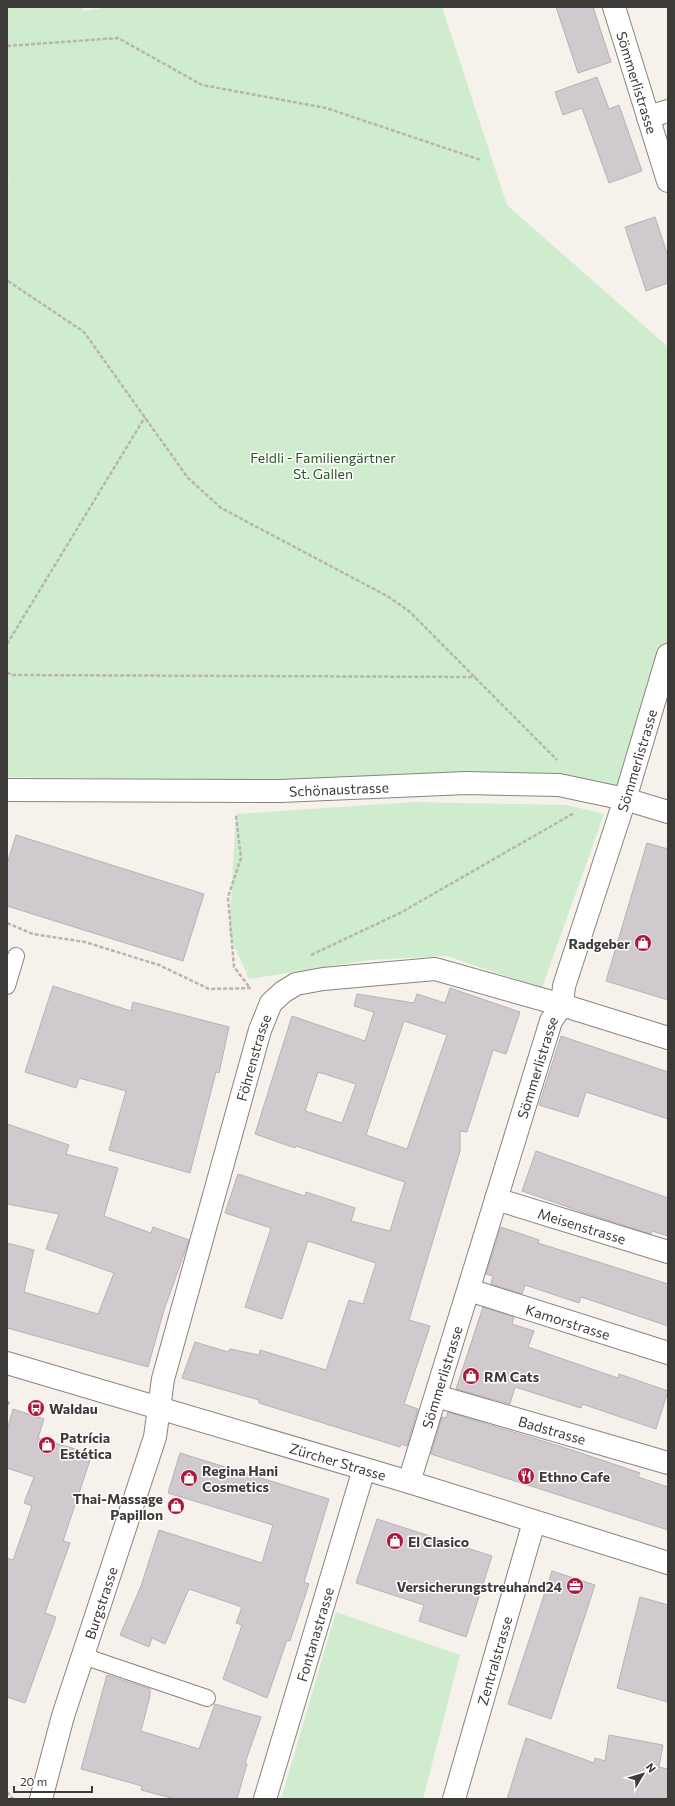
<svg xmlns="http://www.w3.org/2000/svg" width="675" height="1806" font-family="Commissioner,sans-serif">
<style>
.green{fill:#d0ecce}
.building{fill:#d0cacf;stroke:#b8b1b6;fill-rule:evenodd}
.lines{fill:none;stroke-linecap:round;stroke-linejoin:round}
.lane-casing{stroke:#88847e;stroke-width:18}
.street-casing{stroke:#88847e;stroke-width:24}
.primary-casing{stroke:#88847e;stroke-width:24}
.path{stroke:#b9b4af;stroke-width:2.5;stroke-dasharray:4 2;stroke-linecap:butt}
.lane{stroke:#fff;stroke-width:16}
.street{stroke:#fff;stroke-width:22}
.primary{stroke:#fff;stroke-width:22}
.labels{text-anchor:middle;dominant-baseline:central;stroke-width:3;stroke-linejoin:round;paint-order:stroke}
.street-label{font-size:14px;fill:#3d3b38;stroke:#fff}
.park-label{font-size:14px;fill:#265125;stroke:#fff}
.poi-label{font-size:14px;font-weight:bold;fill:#3d3b38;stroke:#fff;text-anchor:start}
</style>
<rect width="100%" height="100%" fill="#f7f1eb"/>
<g class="green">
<polygon points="7,7 82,7 83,11 109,7 442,7 507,205 668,347 668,655 625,799 559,785 7,777 7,185 9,182 7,177"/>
<polygon points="414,802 567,805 604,814 542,988 447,956 369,960 249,979 229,934 236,814"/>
<polygon points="336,1612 460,1655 423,1799 281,1799"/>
</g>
<g class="building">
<polygon points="556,7 593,7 611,62 578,73"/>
<polygon points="597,77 609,109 619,105 642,171 609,183 582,108 563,115 555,92"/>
<polygon points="655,217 668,256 668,283 646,291 625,227"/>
<polygon points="16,835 204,894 183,961 7,906 7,864"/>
<polygon points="647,843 668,849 668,1000 606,981"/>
<polygon points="53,986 131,1011 133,1002 229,1027 219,1073 216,1072 190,1173 109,1150 126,1091 79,1078 76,1088 25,1072"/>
<path d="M450,988L520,1012L506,1054L493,1050L467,1132L460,1131V1151L409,1320L430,1326L404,1404L418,1409L407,1446L401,1444L400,1447L259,1403V1400L182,1378L195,1342L228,1352L230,1349L259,1355L260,1350L326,1370L349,1300L363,1304L376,1263L308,1241L282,1319L245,1307L271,1228L225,1213L238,1174L305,1196L306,1192L355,1208L351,1221L390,1231L405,1182L296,1146L295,1148L255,1134L292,1016L365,1041L374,1012L354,1006L357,994L414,1003L417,994L445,1003ZM404,1021L447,1035L407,1149L366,1135ZM318,1072L356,1084L342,1123L305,1111Z"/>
<polygon points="561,1036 668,1072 668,1119 586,1092 578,1117 539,1105"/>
<polygon points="7,1124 69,1145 66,1154 118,1168 104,1216 151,1233 153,1227 189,1240 164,1310 148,1367 7,1328 7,1243 34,1250 24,1292 98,1314 114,1273 46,1249 59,1214 7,1204"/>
<polygon points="536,1151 668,1198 668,1236 652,1231 651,1234 585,1213 522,1191"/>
<polygon points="501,1227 539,1240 538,1243 668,1284 668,1326 581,1297 579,1303 525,1285 522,1294 491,1284 493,1276 486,1274"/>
<polygon points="483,1307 514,1317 512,1324 534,1331 528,1347 618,1378 619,1374 668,1391 656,1429 582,1404 581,1408 515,1387 510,1404 456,1389"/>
<polygon points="13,1409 44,1419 38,1438 92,1454 63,1541 70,1543 45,1613 56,1617 25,1703 7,1697 7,1558 13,1560 32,1506 24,1503 34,1477 7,1468 7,1430"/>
<polygon points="448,1412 572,1450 640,1473 638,1477 668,1487 668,1530 431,1454 442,1417 446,1418"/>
<polygon points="180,1453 329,1499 304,1582 309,1584 290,1641 287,1640 267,1698 223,1679 242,1625 236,1623 242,1607 189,1589 165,1644 152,1638 149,1647 120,1635 141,1586 159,1530 262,1563 273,1525 168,1493"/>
<polygon points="377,1519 492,1556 466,1637 419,1621 424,1605 356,1583"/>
<polygon points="552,1571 595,1585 551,1719 508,1704"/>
<polygon points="640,1597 668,1605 668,1702 617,1688"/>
<polygon points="107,1675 150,1689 150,1696 141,1731 199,1749 215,1704 261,1717 245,1763 247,1764 237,1799 175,1799 141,1790 142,1786 81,1769"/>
<polygon points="609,1735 663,1745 659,1767 668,1769 668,1799 507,1799 526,1738 594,1763 595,1758 605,1761"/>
</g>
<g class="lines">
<g class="lane-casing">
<g id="lane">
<polyline points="7,986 16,956"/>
<polyline points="83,1656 207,1698"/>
</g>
</g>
<g class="street-casing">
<g id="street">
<path id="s1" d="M614,7L668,181"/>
<polyline points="648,117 668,111"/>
<path id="s2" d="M7,790L281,791L466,783L559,785L625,799L668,812"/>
<path id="s3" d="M496,1199L668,1252"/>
<path id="s4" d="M469,1290L668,1353"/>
<path id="s5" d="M436,1396L668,1463"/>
<path id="s6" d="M409,1482L551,1021L562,1005L564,986L625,799L668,655"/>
<path id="s7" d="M41,1799L63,1716L155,1437L163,1379L260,1030L271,1003L283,992L296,984L323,979L435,969L562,1005L668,1038"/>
<path id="s8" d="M265,1799L364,1469"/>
<path id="s9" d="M454,1799L534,1522"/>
</g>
</g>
<g class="primary-casing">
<g id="primary">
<path id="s10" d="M7,1363L409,1482L668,1563"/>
</g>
</g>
<g class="path">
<polyline points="7,46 118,38 202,85 326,108 481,160"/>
<polyline points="8,281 84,332 188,478 221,508 389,597 410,612 557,760"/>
<polyline points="7,644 145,417"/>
<polyline points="7,672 12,675 476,677"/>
<polyline points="236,816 241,858 228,897 234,967 250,988"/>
<polyline points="7,923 33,934 85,942 159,965 209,989 251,988"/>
<polyline points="311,955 400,913 574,813"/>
<polyline points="7,1405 10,1400"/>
<polyline points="7,1792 13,1799"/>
</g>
<use href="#lane" class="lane"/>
<use href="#street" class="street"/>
<use href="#primary" class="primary"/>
</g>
<defs>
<g id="shop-disc" transform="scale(0.9)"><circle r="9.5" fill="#ac173b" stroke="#fff"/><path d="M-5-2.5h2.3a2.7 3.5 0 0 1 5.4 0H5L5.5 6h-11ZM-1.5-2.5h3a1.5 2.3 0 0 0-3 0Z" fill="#fff"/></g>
<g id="bus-disc" transform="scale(0.9)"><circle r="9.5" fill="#ac173b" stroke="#fff"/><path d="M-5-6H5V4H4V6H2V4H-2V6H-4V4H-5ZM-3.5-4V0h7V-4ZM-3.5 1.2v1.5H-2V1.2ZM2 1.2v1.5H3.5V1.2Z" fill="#fff"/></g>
<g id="restaurant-disc" transform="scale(0.9)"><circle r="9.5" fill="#ac173b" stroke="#fff"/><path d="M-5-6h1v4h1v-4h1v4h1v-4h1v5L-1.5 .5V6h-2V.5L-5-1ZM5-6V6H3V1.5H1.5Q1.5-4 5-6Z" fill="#fff"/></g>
<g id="office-disc" transform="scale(0.9)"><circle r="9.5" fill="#ac173b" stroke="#fff"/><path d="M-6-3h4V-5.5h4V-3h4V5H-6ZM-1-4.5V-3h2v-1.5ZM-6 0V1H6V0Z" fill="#fff"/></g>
</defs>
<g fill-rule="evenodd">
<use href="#shop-disc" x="643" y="943"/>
<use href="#shop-disc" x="471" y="1376"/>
<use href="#bus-disc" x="36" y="1408"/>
<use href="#shop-disc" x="47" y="1445"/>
<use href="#restaurant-disc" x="526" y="1476"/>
<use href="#shop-disc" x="189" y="1478"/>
<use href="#shop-disc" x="176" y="1506"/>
<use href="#shop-disc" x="395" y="1541"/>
<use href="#office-disc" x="575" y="1586"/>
</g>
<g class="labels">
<g class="street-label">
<text stroke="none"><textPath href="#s1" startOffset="79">Sömmerlistrasse</textPath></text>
<text stroke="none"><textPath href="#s6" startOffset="758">Sömmerlistrasse</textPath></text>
<text stroke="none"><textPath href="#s2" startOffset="332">Schönaustrasse</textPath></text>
<text stroke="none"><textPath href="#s7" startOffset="772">Föhrenstrasse</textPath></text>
<text stroke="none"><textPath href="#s6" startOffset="434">Sömmerlistrasse</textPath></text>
<text stroke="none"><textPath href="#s3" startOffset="90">Meisenstrasse</textPath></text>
<text stroke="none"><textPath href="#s4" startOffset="104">Kamorstrasse</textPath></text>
<text stroke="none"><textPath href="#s6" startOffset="110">Sömmerlistrasse</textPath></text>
<text stroke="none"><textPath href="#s5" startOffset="121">Badstrasse</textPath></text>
<text stroke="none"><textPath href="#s10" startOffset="345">Zürcher Strasse</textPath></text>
<text stroke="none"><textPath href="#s7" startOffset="205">Burgstrasse</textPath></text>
<text stroke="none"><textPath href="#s8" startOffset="172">Fontanastrasse</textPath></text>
<text stroke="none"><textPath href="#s9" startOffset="144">Zentralstrasse</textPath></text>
</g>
<g class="park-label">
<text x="323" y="457">Feldli - Familiengärtner<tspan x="323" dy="16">St. Gallen</tspan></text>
</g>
<g class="poi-label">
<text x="630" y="943" text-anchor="end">Radgeber</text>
<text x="484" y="1376">RM Cats</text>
<text x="49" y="1408">Waldau</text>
<text x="60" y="1437">Patrícia<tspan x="60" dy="16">Estética</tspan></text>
<text x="202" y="1470">Regina Hani<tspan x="202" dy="16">Cosmetics</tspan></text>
<text x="539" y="1476">Ethno Cafe</text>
<text x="163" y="1498" text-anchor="end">Thai-Massage<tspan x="163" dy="16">Papillon</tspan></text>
<text x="408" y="1541">El Clasico</text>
<text x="562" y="1586" text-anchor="end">Versicherungstreuhand24</text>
</g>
</g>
<rect width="675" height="1806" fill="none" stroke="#3d3b38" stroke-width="16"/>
<g transform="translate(643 1774) rotate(52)" stroke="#ffffff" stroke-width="3" paint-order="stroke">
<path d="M0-3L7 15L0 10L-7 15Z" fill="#3d3b38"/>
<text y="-6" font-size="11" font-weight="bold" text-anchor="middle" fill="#3d3b38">N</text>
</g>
<path d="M14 1786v6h78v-6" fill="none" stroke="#3d3b38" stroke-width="2"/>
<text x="20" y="1786" font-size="12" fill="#3d3b38" stroke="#ffffff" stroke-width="3" paint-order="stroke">20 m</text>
</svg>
